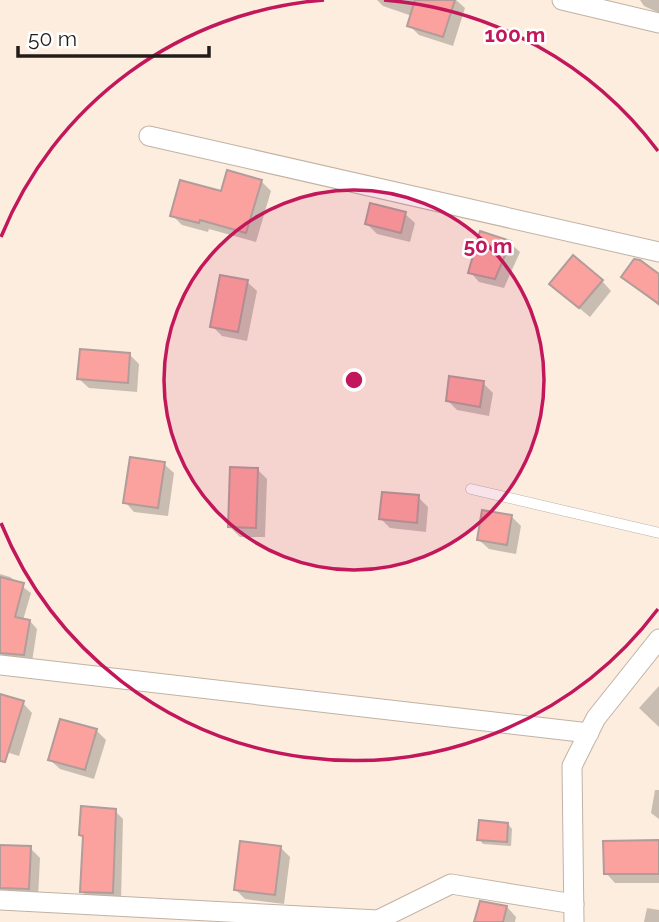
<svg xmlns="http://www.w3.org/2000/svg" width="659" height="922" font-family="Raleway,sans-serif">
<style>
.shadow{fill:#0003}
.building{fill:#fba29f;stroke:#b19c9a;stroke-width:2}
.lines{fill:none;stroke-linecap:round;stroke-linejoin:round}
.lane-casing{stroke:#c0b2a4;stroke-width:11}
.street-casing{stroke:#c0b2a4;stroke-width:21}
.lane{stroke:#fff;stroke-width:10}
.street{stroke:#fff;stroke-width:19}
.ring{fill:none;stroke:#c2185b;stroke-width:3.5}
.centre{fill:#c2185b;stroke:#fff;stroke-width:3.5}
.ring-label{font-size:21px;text-anchor:middle;font-weight:bold;fill:#c2185b;stroke:#fff;stroke-width:5;stroke-linejoin:round;paint-order:stroke}
</style>
<rect width="100%" height="100%" fill="#fceddf"/>
<g class="shadow">
<polygon points="377,0 456,0 465,8 453,46 419,35 409,25 412,16 383,6"/>
<polygon points="640,0 659,0 659,13 644,6"/>
<polygon points="261,181 271,191 256,242 209,229 208,232 182,225 172,215"/>
<polygon points="405,214 415,223 410,242 377,234 367,224"/>
<polygon points="482,233 510,243 520,252 504,288 479,282 470,272"/>
<polygon points="659,276 659,306 623,277"/>
<polygon points="602,281 611,291 590,317 561,293"/>
<polygon points="247,282 257,291 247,341 222,336 212,326"/>
<polygon points="129,354 139,364 137,392 89,388 79,379"/>
<polygon points="483,383 493,393 489,416 457,410 448,401"/>
<polygon points="164,464 174,473 168,516 134,512 125,502"/>
<polygon points="257,469 267,479 265,537 240,537 230,527"/>
<polygon points="418,497 428,507 426,532 390,528 380,518"/>
<polygon points="511,516 521,526 516,554 489,549 479,540"/>
<polygon points="0,574 10,577 31,593 23,620 30,621 37,629 32,662 0,660"/>
<polygon points="659,686 659,727 639,708"/>
<polygon points="0,696 23,703 32,713 19,756 0,750"/>
<polygon points="96,730 106,740 94,779 60,769 50,760"/>
<polygon points="655,790 659,790 659,819 651,813"/>
<polygon points="115,811 123,819 121,900 90,899 82,891 84,839 80,835"/>
<polygon points="508,824 512,829 511,846 483,844 479,839"/>
<polygon points="659,842 659,883 615,883 606,873"/>
<polygon points="0,847 30,848 40,858 38,898 0,899"/>
<polygon points="280,847 290,857 284,904 245,899 235,889"/>
<polygon points="507,907 516,917 515,922 476,922"/>
<polygon points="647,908 659,910 659,922 644,922"/>
</g>
<g class="building">
<polygon points="415,0 455,0 443,37 407,26"/>
<polygon points="227,170 262,180 246,233 200,220 199,223 170,216 180,180 221,191"/>
<polygon points="370,203 406,212 401,233 365,224"/>
<polygon points="480,231 511,241 495,279 468,273"/>
<polygon points="573,255 603,280 579,308 549,284"/>
<polygon points="634,259 640,260 659,274 659,304 621,277"/>
<polygon points="220,275 248,280 238,332 210,327"/>
<polygon points="80,349 130,353 128,383 77,379"/>
<polygon points="449,376 484,381 480,407 446,401"/>
<polygon points="130,457 165,462 158,508 123,503"/>
<polygon points="230,467 258,468 256,528 228,527"/>
<polygon points="382,492 419,495 417,523 379,519"/>
<polygon points="482,510 512,515 507,545 477,540"/>
<polygon points="0,577 24,583 15,617 30,620 24,655 0,653"/>
<polygon points="0,694 24,701 5,762 0,761"/>
<polygon points="60,719 97,729 85,770 48,760"/>
<polygon points="81,806 116,809 113,893 80,892 83,836 79,835"/>
<polygon points="479,820 508,823 507,842 477,840"/>
<polygon points="659,840 659,874 604,874 603,841"/>
<polygon points="240,841 281,846 275,895 234,890"/>
<polygon points="0,845 31,846 29,889 0,888"/>
<polygon points="480,901 507,906 503,922 474,922"/>
</g>
<g class="lines">
<g class="lane-casing">
<polyline id="lane" points="471,489 659,533"/>
</g>
<g class="street-casing">
<g id="street">
<polyline points="562,0 659,23"/>
<polyline points="149,136 659,252"/>
<polyline points="0,665 589,733"/>
<polyline points="0,900 378,920 451,884 574,904"/>
<polyline points="574,922 572,766 596,718 659,639"/>
</g>
</g>
<use href="#lane" class="lane"/>
<use href="#street" class="street"/>
</g>
<circle cx="354" cy="380" r="190" fill="#c2185b" fill-opacity=".12"/>
<g class="ring">
<circle cx="354" cy="380" r="190"/>
<path d="M658 609A381 381 0 0 1 1 523M1 237A381 381 0 0 1 324 0M384 0A381 381 0 0 1 658 151"/>
</g>
<circle cx="354" cy="380" r="10" class="centre"/>
<g class="ring-label">
<text x="515" y="42">100 m</text>
<text x="488" y="253">50 m</text>
</g>
<path d="M18 46v10h191v-10" fill="none" stroke="#221d18" stroke-width="3.5"/>
<text x="28" y="46" font-size="21" fill="#221d18" stroke="#ffffff" stroke-width="5" paint-order="stroke">50 m</text>
</svg>
